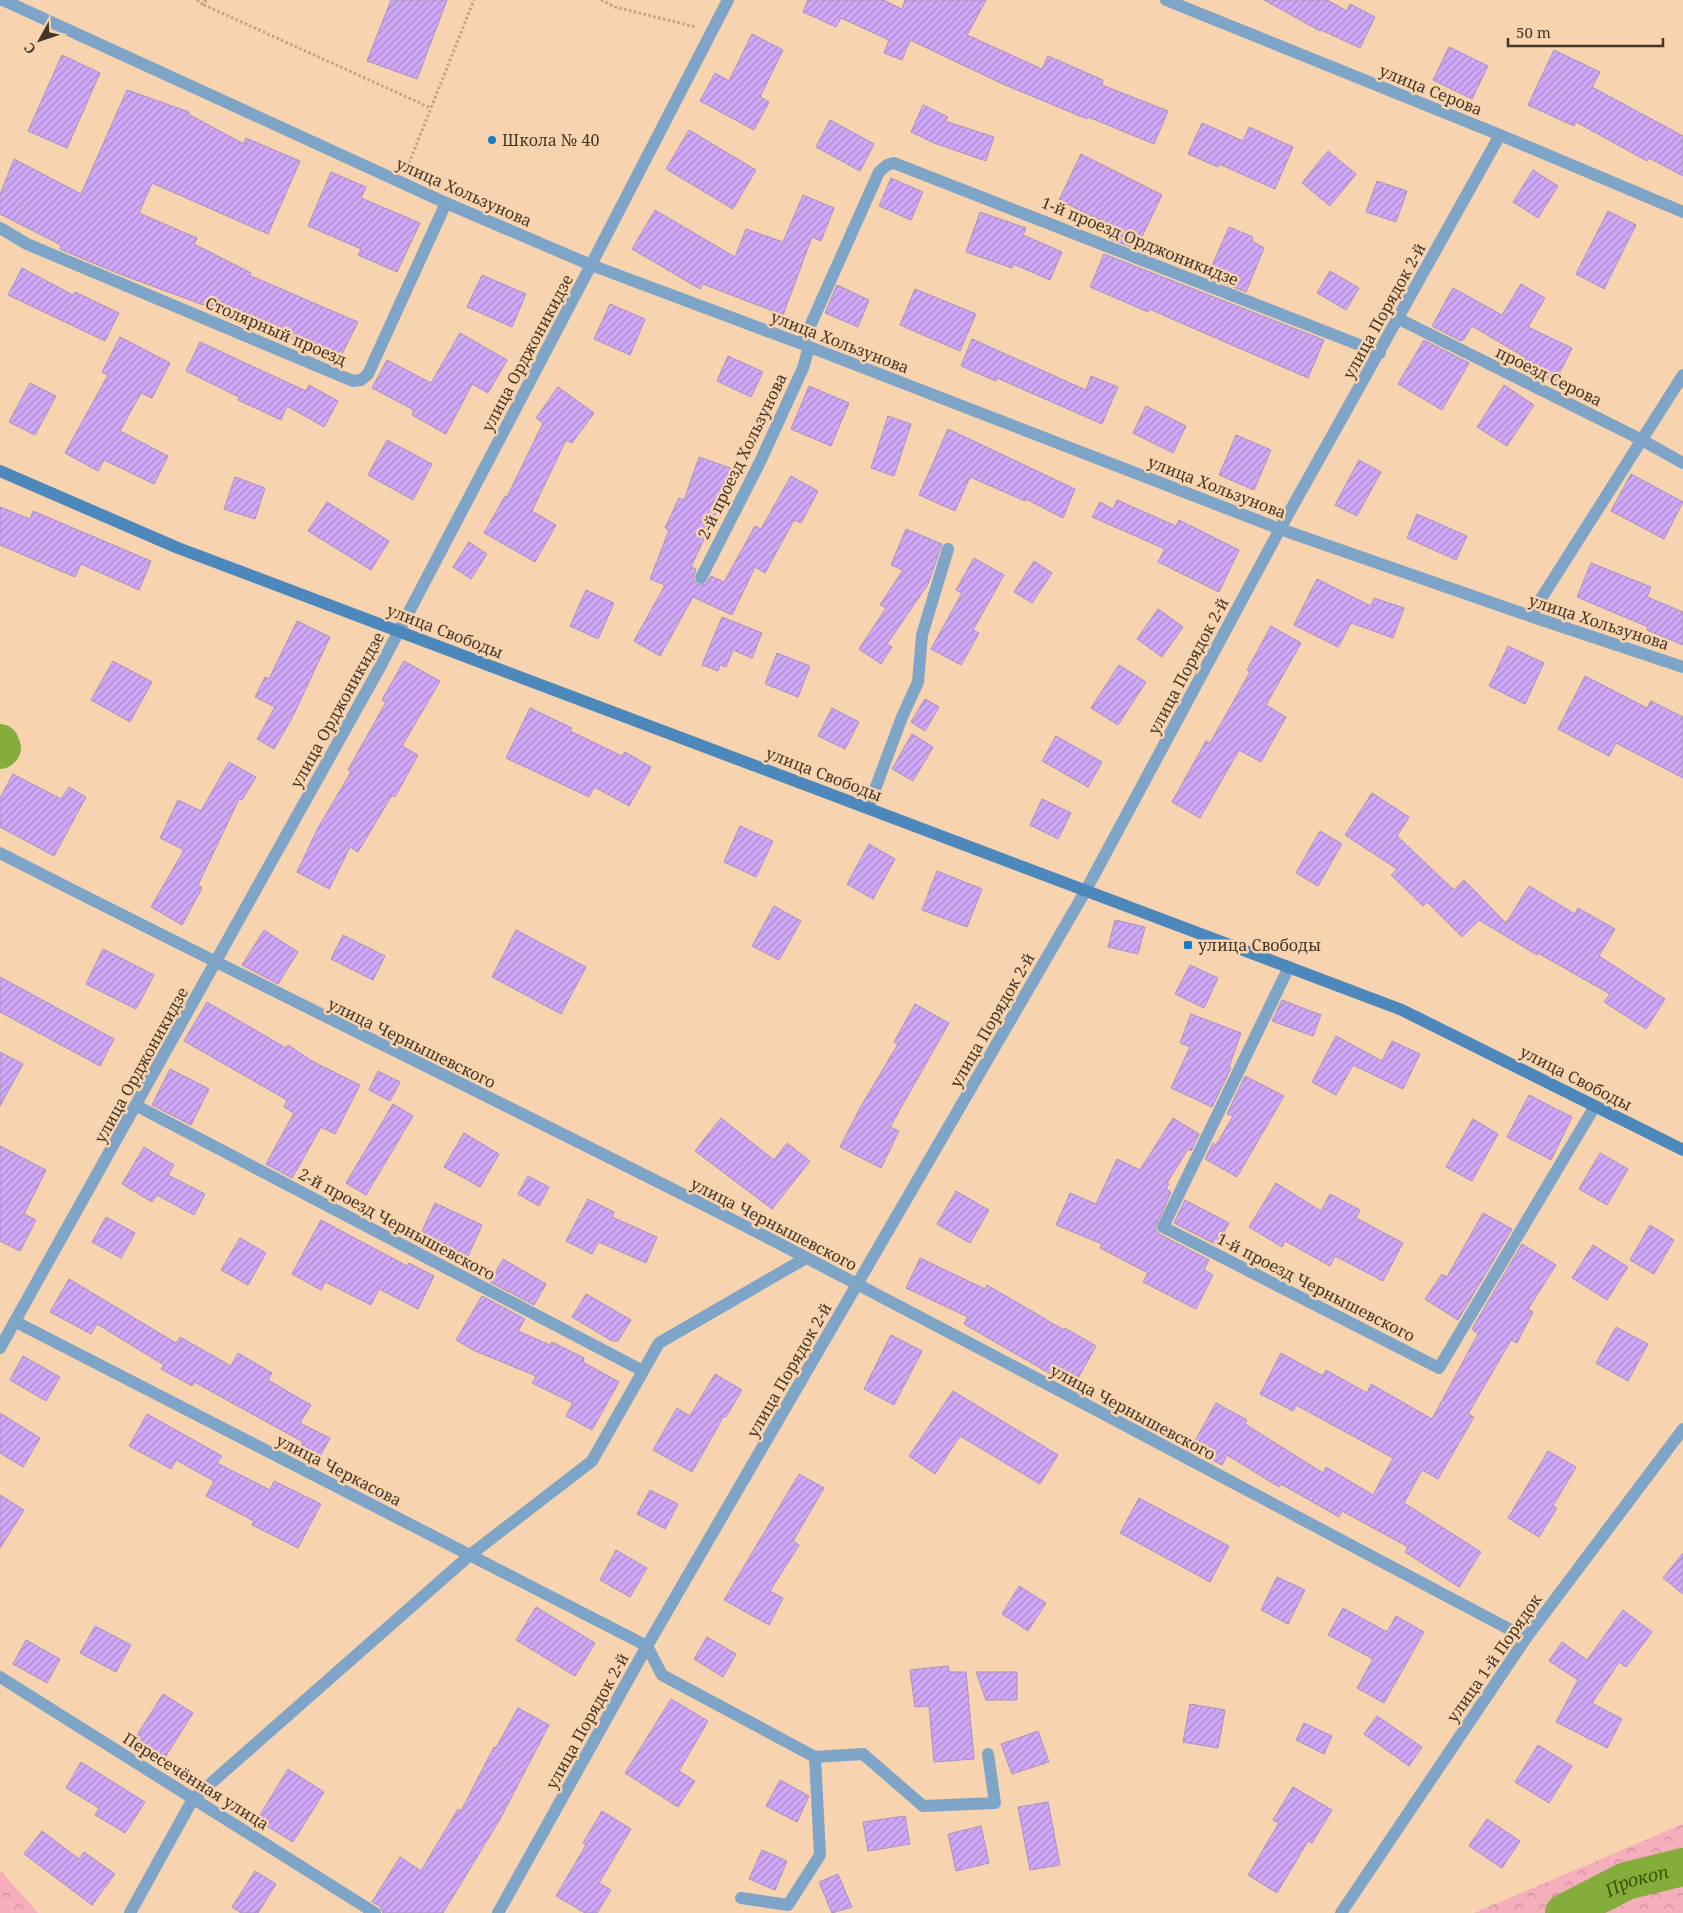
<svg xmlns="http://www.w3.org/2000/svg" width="1683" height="1913" font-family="'Noto Serif',serif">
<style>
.forest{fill:url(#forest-crowns)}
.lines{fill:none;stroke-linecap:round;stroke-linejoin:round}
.river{stroke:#85ad3b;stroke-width:38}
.building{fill:url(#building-hatch);stroke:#a794bc}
.path{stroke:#c2a486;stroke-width:3;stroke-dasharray:2.5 2.5;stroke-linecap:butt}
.minor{stroke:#7ea4c7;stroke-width:12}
.secondary{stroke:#4c88bc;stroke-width:12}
.poi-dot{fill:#137ec8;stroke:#f7d3af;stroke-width:2}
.labels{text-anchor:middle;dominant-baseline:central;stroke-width:5;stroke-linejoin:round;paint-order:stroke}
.street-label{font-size:16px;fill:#453728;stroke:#f7d3af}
.poi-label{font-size:16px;fill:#453728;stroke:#f7d3af;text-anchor:start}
.water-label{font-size:18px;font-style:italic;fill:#3b5400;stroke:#f7d3af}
</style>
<defs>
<pattern id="forest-crowns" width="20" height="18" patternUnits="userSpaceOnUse" patternTransform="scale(1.25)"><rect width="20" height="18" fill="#f5afbc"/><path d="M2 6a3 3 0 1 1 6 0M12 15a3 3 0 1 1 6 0" fill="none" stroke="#c88f99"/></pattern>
<pattern id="building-hatch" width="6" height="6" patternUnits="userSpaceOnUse" patternTransform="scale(1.25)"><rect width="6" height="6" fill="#d0a8f8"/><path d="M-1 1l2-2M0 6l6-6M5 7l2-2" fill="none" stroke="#ab8ac9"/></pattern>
</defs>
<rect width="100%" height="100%" fill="#f7d3af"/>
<g class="forest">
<polygon points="1683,1824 1683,1913 1474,1913"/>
<polygon points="0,1870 38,1913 0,1913"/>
</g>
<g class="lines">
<g class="river">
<polyline points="0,743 2,748 0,750"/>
<path id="s1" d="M1564,1913L1626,1881L1683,1867"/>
</g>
</g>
<g class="building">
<polygon points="391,0 447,0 417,79 367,61"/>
<polygon points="808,0 883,0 902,9 905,0 986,0 967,35 1042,69 1048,56 1103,80 1102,85 1168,111 1154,144 1088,117 1087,119 1005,85 910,40 902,60 884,53 889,40 841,18 836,27 803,12"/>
<polygon points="1264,0 1327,0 1347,11 1350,4 1375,17 1360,48 1321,30 1320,31"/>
<polygon points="752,34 783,50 760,97 769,102 754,130 700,101 715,73 729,81"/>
<polygon points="1449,47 1488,66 1472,99 1433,80"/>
<polygon points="1554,50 1600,72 1592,87 1683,136 1683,176 1649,158 1647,161 1576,122 1574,126 1528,105"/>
<polygon points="62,55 100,73 67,148 28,131"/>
<polygon points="127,90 189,112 188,114 244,144 246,138 300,161 268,234 152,183 139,213 197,238 194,244 251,273 249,275 358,322 341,356 117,273 60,249 61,245 0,214 0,195 14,159 81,194"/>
<polygon points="923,105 948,117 945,121 994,137 986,161 934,143 911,132"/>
<polygon points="830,120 874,144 860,171 816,147"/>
<polygon points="1202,123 1243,141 1249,127 1293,147 1275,189 1219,164 1218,167 1188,154"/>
<polygon points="689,130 756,170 733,209 666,169"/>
<polygon points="1328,151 1356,174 1330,206 1302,183"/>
<polygon points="1081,154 1162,195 1136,249 1110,239 1115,227 1059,200"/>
<polygon points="1533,170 1558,186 1538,218 1513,202"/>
<polygon points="331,172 366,187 361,198 420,223 397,272 358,255 361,249 308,226"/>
<polygon points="891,178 923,192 911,220 879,206"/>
<polygon points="1377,181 1407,191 1396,222 1366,212"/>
<polygon points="803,195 834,208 821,241 812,237 783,315 703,284 700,289 632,249 655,210 735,257 746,229 783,242"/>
<polygon points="1608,211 1636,225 1604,289 1576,274"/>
<polygon points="980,212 1026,228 1023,235 1062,252 1050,280 1013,264 1012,268 966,252"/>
<polygon points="1229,227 1253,237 1252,241 1264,248 1246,292 1207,277"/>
<polygon points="1104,254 1324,340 1308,378 1149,309 1148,312 1090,287"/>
<polygon points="22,268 73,295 75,292 119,313 105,341 8,295"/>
<polygon points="1330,271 1359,288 1346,310 1317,293"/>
<polygon points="482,275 526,294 512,327 467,307"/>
<polygon points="1521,284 1545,298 1528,327 1572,348 1555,382 1522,367 1526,358 1472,326 1464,339 1461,341 1432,326 1453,288 1502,315"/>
<polygon points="837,285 869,300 858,327 825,313"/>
<polygon points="915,289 976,314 960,351 900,325"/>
<polygon points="610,304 645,319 630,355 594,339"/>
<polygon points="460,333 507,360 488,393 472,384 446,434 412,415 414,410 372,388 387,360 431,383"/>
<polygon points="120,337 170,363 152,398 141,393 120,431 168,456 154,484 104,460 98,471 65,453 108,375 102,372"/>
<polygon points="972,339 1086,390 1091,376 1118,387 1102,424 997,378 996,381 961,366"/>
<polygon points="1424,340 1469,363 1442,410 1398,384"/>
<polygon points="200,342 306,391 309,385 338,401 324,427 287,406 281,420 238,400 239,397 186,371"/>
<polygon points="728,356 763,372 751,397 717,381"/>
<polygon points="30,383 56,396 35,435 9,422"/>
<polygon points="1504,385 1534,405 1507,446 1477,427"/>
<polygon points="809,386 849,403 831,446 791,429"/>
<polygon points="558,387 594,413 572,443 566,440 532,511 556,525 535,562 484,533 505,496 507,497 543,423 536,418"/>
<polygon points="1146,406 1186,426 1173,453 1133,433"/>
<polygon points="888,416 911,424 894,476 871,468"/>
<polygon points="948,429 1075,489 1063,518 1026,499 1025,501 970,477 955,511 919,495"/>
<polygon points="1236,435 1271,450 1254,490 1219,475"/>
<polygon points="387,440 432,464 413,500 368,475"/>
<polygon points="699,457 733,469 726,491 691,567 696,569 693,579 698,585 706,584 711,576 724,582 755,526 761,529 791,476 818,491 801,523 794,520 765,573 755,567 732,615 693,597 660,656 634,641 665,585 650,579 669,530 665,528 679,498 684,500"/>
<polygon points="1359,460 1381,472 1357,516 1335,505"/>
<polygon points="1631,474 1683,502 1664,539 1611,511"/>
<polygon points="235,477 265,488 255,519 224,509"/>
<polygon points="1117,500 1176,526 1179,520 1239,550 1219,592 1158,562 1165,549 1092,517 1100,502 1113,509"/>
<polygon points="327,502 389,541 371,570 308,531"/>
<polygon points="0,507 30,519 33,511 151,561 139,590 81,564 75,577 0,545"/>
<polygon points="1417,514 1467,536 1456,560 1407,538"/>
<polygon points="906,529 942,544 928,584 887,644 892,647 881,664 859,649 886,608 880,605 903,570 891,565"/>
<polygon points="469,542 487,554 471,579 453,567"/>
<polygon points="974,558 1004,575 973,630 979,633 961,665 931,649 962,593 956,590"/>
<polygon points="1034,561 1052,573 1032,603 1014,592"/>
<polygon points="1591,563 1651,587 1647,597 1683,612 1683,645 1647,630 1648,627 1577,597"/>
<polygon points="1317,579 1371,606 1374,598 1404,608 1393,638 1351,623 1338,647 1294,625"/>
<polygon points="586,590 614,603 598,639 570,626"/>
<polygon points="1158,609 1183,627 1162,657 1137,639"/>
<polygon points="722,617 762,633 752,658 733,650 726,667 720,665 718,671 702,665"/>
<polygon points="297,621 330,637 293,716 274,749 257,739 275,707 255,697 265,677 269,679"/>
<polygon points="1271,626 1301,643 1266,705 1286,717 1261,762 1239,750 1200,818 1172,802 1206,741 1210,743 1250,672 1247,670"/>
<polygon points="1508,646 1544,663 1525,704 1489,686"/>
<polygon points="777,653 810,666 798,697 765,684"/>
<polygon points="113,661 152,682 130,722 91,700"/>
<polygon points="404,661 440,681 402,746 418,755 395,797 392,795 358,852 350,847 329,889 297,872 318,828 351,772 348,770 386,702 382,700"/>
<polygon points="1119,665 1146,682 1118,725 1091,708"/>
<polygon points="1585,676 1647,708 1651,701 1683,717 1683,778 1616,743 1609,756 1558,729"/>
<polygon points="925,699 939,707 925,731 911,722"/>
<polygon points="530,708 572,728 570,731 622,756 625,752 651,767 629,806 594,787 589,797 506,758"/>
<polygon points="832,708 859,722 845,749 818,736"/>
<polygon points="912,734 933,747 913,781 892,769"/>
<polygon points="1056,736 1102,762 1088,787 1042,761"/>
<polygon points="229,762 256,777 242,800 239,799 198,885 202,888 182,925 151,907 184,850 160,838 178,800 201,811"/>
<polygon points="13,774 61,799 69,787 86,797 54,856 0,827 0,798"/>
<polygon points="1372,793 1409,817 1397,836 1454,890 1464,880 1506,923 1529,886 1575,914 1578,908 1615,929 1599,956 1665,999 1646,1029 1604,1002 1610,994 1538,953 1537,955 1479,920 1462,937 1427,902 1423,906 1391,875 1397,869 1345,835"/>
<polygon points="1042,799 1071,813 1058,839 1030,825"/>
<polygon points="740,826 773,841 756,877 724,862"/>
<polygon points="1320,831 1342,844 1318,886 1296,873"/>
<polygon points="869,844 895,859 873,899 847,884"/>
<polygon points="937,871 982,889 967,927 922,910"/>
<polygon points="774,906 801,921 779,960 752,946"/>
<polygon points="1115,920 1145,927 1138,954 1108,947"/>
<polygon points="264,930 298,952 278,984 242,965"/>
<polygon points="516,930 586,967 561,1014 492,977"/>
<polygon points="343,935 385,956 373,980 331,959"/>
<polygon points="103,949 154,975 136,1009 86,984"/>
<polygon points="1190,965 1218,978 1204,1008 1175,994"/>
<polygon points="0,977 114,1039 100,1066 0,1012"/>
<polygon points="1282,1000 1321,1015 1313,1036 1272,1021"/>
<polygon points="207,1002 286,1048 288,1045 312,1061 360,1085 335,1134 321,1127 292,1178 266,1164 294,1113 284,1107 287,1100 184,1041"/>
<polygon points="915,1004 949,1023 890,1127 899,1131 881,1168 840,1147 860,1108 898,1044 894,1042"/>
<polygon points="1191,1014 1241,1033 1229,1067 1231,1068 1212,1107 1171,1088 1190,1047 1180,1043"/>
<polygon points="1336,1036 1382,1061 1392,1041 1420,1054 1403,1089 1353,1065 1336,1095 1312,1082"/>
<polygon points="0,1052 23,1064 0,1106"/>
<polygon points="170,1069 209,1089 191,1125 152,1105"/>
<polygon points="378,1071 400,1082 390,1101 369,1090"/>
<polygon points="1245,1076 1284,1096 1237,1177 1205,1159 1213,1143 1216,1145 1233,1116 1227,1114"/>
<polygon points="1529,1095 1572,1117 1551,1160 1507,1137"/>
<polygon points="393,1104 413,1116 366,1195 346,1183"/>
<polygon points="721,1118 774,1160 787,1143 810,1161 772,1209 695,1151"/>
<polygon points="1173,1118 1199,1134 1191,1151 1188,1149 1167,1183 1169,1184 1166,1189 1171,1192 1155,1228 1159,1234 1209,1260 1204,1270 1213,1275 1196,1309 1143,1282 1148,1273 1100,1248 1102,1244 1056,1225 1070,1193 1096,1204 1117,1159 1140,1170"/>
<polygon points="1473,1119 1498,1134 1472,1181 1446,1167"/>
<polygon points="464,1133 499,1154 480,1187 444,1167"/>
<polygon points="0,1146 46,1170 24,1214 36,1220 20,1251 0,1241"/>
<polygon points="144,1147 174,1165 168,1175 205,1194 194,1215 157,1195 152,1202 122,1184"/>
<polygon points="1600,1153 1628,1169 1607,1205 1579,1189"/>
<polygon points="528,1176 549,1187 539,1206 518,1194"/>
<polygon points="1276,1183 1321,1211 1330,1194 1360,1210 1356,1218 1403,1243 1383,1281 1335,1256 1330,1266 1285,1241 1282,1247 1249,1227"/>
<polygon points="956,1191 989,1210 970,1243 937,1224"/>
<polygon points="588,1199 614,1212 612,1217 657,1237 646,1263 599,1242 592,1254 566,1241"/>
<polygon points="1185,1200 1229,1223 1217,1245 1174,1223"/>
<polygon points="435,1203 482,1225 468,1256 421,1233"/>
<polygon points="1483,1213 1512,1229 1458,1320 1425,1299 1442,1274 1447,1277"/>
<polygon points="106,1217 135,1233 121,1258 92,1242"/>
<polygon points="321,1220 407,1266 409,1263 434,1276 418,1309 379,1289 371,1305 325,1282 321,1290 292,1274"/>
<polygon points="1650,1225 1674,1240 1654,1274 1630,1260"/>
<polygon points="240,1238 266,1253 248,1285 221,1270"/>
<polygon points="1522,1244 1556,1265 1528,1309 1533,1312 1517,1343 1511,1340 1468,1414 1474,1417 1438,1479 1422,1470 1404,1503 1481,1552 1459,1587 1405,1552 1408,1547 1342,1511 1339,1517 1281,1484 1279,1487 1227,1455 1222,1465 1191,1448 1216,1403 1247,1420 1245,1424 1323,1473 1326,1467 1373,1495 1393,1458 1296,1405 1293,1411 1260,1394 1281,1353 1323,1376 1326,1370 1367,1393 1371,1384 1432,1419 1478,1334 1472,1329"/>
<polygon points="1593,1245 1628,1267 1607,1300 1572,1278"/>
<polygon points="920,1258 985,1289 987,1285 1064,1330 1065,1328 1096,1346 1073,1387 964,1324 968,1317 906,1288"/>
<polygon points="503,1259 546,1284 534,1305 490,1282"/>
<polygon points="69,1279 176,1343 180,1337 231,1366 238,1353 272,1373 268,1380 311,1405 300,1423 330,1438 318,1460 299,1450 303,1442 194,1382 192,1386 161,1369 164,1365 97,1324 91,1334 50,1312"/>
<polygon points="586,1294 631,1320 618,1341 612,1341 572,1317"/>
<polygon points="482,1296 525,1319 518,1331 550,1345 552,1342 584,1358 583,1362 619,1382 592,1430 566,1416 573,1403 532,1383 536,1376 473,1350 456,1340"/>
<polygon points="1616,1327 1648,1344 1628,1381 1596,1363"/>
<polygon points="891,1335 922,1351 894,1405 864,1389"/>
<polygon points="23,1356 60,1377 46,1401 10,1380"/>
<polygon points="715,1374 742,1390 726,1417 724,1416 692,1472 653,1450 677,1408 690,1416"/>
<polygon points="953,1391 1058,1455 1040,1484 960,1436 935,1474 909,1456"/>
<polygon points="0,1413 40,1438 23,1467 0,1453"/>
<polygon points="147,1414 222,1456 217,1463 270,1490 274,1481 321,1504 298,1548 252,1525 254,1521 206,1496 214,1481 176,1460 171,1469 129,1446"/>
<polygon points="1548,1451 1576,1467 1553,1506 1557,1508 1539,1537 1508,1518"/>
<polygon points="799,1474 824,1488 793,1541 799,1545 770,1591 783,1598 769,1625 724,1600"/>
<polygon points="650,1490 678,1504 665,1529 637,1514"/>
<polygon points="0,1495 24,1510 0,1548"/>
<polygon points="1139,1498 1229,1546 1210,1582 1120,1533"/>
<polygon points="616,1550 647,1568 630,1597 600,1580"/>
<polygon points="1683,1553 1683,1594 1663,1578"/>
<polygon points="1277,1577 1305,1590 1288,1624 1261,1610"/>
<polygon points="1019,1586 1046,1603 1028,1631 1002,1614"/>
<polygon points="536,1607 595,1643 575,1676 516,1640"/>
<polygon points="1343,1608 1387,1632 1396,1616 1424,1632 1384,1703 1357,1688 1373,1659 1328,1635"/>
<polygon points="1623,1610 1652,1632 1626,1667 1619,1662 1592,1703 1622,1719 1607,1748 1556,1722 1578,1680 1549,1661 1562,1642 1587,1660"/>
<polygon points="95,1626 131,1645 116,1672 80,1653"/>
<polygon points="707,1637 736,1654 723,1677 694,1659"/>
<polygon points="26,1640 60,1659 47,1683 13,1664"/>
<polygon points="948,1666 949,1672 966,1672 974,1759 934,1762 929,1706 915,1707 910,1670"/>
<polygon points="976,1672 1017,1672 1017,1700 986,1700"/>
<polygon points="163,1694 193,1713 164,1759 134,1740"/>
<polygon points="671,1699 708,1721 679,1771 695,1781 678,1807 625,1773"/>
<polygon points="1190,1704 1225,1710 1218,1748 1183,1742"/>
<polygon points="518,1708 549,1725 500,1819 443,1913 383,1913 380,1906 372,1902 400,1857 421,1871 458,1809 461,1811 494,1747 496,1748"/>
<polygon points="1377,1716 1422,1747 1409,1766 1364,1734"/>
<polygon points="1304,1723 1332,1736 1324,1754 1296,1740"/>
<polygon points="1038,1731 1049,1762 1012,1774 1001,1744"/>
<polygon points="1538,1745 1572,1766 1549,1803 1515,1782"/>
<polygon points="81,1762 145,1802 125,1833 95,1815 99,1808 66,1788"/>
<polygon points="288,1769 324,1792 293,1842 257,1820"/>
<polygon points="780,1780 809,1796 797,1822 766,1806"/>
<polygon points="1293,1787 1332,1810 1312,1843 1308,1841 1277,1893 1248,1875 1279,1823 1273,1820"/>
<polygon points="1048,1802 1060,1865 1030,1870 1018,1807"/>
<polygon points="602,1811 631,1829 599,1883 611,1890 597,1913 585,1913 556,1896 586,1845 583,1843"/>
<polygon points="905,1816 910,1844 868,1851 863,1822"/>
<polygon points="1487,1819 1520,1841 1502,1868 1469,1846"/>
<polygon points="981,1826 989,1863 956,1871 948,1834"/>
<polygon points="42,1831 79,1859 84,1852 115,1874 92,1905 24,1854"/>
<polygon points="762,1850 787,1861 775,1890 749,1879"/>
<polygon points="255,1871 276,1884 258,1913 241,1913 232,1907"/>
<polygon points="838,1874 852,1907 832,1913 819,1882"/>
</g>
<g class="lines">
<g class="path">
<polyline points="197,0 204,5"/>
<polyline points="206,0 204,5 431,108"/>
<polyline points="601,0 615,7 696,27"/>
<polyline points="407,168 474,0"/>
</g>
<g class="minor">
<polyline points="3,0 446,203 591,265 802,344 1280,529 1530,616 1683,667"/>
<polyline points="1166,0 1500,135 1683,212"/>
<polyline points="0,228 27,244 353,381 361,380 368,374 446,203"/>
<polyline points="1399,319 1640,439 1683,463"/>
<polyline points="802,344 879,172 887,165 894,163 1380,353"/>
<polyline points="701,578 760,462 803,368 809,347"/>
<polyline points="1530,616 1683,375"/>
<polyline points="868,808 902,717 918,682 922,635 948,549"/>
<path d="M0,853C233,972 468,1086 702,1204C978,1345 1251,1493 1526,1638"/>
<polyline points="1289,967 1163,1227 1439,1368 1595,1106"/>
<polyline points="137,1106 643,1371"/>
<polyline points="16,1322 647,1646 662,1675 815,1757 863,1754 923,1806 995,1803 988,1754"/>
<polyline points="0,1348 380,667 591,265 728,0"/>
<polyline points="0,1677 375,1913"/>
<polyline points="741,1898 788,1905 820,1855 815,1757"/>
<polyline points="130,1913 193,1799 470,1555 592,1461 659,1343 806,1258"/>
<polyline points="498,1913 647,1646 1086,890 1280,529 1500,135"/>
<polyline points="1341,1913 1526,1638 1683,1429"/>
</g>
<polyline class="secondary" points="0,471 178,548 1402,1010 1683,1150"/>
</g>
<g class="poi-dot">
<circle cx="492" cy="140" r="5"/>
<rect x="1183" y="940" width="10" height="10" rx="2.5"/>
</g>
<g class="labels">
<g class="street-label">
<text transform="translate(1431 90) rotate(22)">улица Серова</text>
<text transform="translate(464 192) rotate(24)">улица Хользунова</text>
<text transform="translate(1140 241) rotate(22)">1-й проезд Орджоникидзе</text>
<text transform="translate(1384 311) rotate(-61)">улица Порядок 2-й</text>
<text transform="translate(276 331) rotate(23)">Столярный проезд</text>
<text transform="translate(840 342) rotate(21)">улица Хользунова</text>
<text transform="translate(527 353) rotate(-62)">улица Орджоникидзе</text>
<text transform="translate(1549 376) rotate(26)">проезд Серова</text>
<text transform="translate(742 456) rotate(-64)">2-й проезд Хользунова</text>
<text transform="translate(1217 487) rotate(21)">улица Хользунова</text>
<text transform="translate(1599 622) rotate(18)">улица Хользунова</text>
<text transform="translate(445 631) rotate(21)">улица Свободы</text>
<text transform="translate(1188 666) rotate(-62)">улица Порядок 2-й</text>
<text transform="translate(337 710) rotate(-61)">улица Орджоникидзе</text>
<text transform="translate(824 774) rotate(21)">улица Свободы</text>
<text transform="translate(992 1020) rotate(-60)">улица Порядок 2-й</text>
<text transform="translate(412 1043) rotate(26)">улица Чернышевского</text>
<text transform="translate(141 1065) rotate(-61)">улица Орджоникидзе</text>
<text transform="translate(1576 1078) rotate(27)">улица Свободы</text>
<text transform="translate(397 1224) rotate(28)">2-й проезд Чернышевского</text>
<text transform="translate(774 1224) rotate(27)">улица Чернышевского</text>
<text transform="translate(1316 1287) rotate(27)">1-й проезд Чернышевского</text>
<text transform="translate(789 1370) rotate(-60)">улица Порядок 2-й</text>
<text transform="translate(1133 1412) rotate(28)">улица Чернышевского</text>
<text transform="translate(339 1470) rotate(27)">улица Черкасова</text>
<text transform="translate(1494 1658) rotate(-55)">улица 1-й Порядок</text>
<text transform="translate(587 1721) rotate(-61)">улица Порядок 2-й</text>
<text transform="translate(196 1781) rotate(32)">Пересечённая улица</text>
</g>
<g class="poi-label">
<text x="502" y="140">Школа № 40</text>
<text x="1198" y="945">улица Свободы</text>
</g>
<g class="water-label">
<text stroke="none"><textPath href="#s1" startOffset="80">Прокоп</textPath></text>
</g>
</g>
<g transform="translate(40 40) rotate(230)" stroke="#f7d3af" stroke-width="4" paint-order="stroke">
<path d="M0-4L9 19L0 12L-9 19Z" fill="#453728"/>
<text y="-8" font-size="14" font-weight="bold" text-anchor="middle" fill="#453728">С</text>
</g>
<path d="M1508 38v8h155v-8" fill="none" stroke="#453728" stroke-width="2.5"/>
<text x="1516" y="38" font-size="15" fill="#453728" stroke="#f7d3af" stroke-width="4" paint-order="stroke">50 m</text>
</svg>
